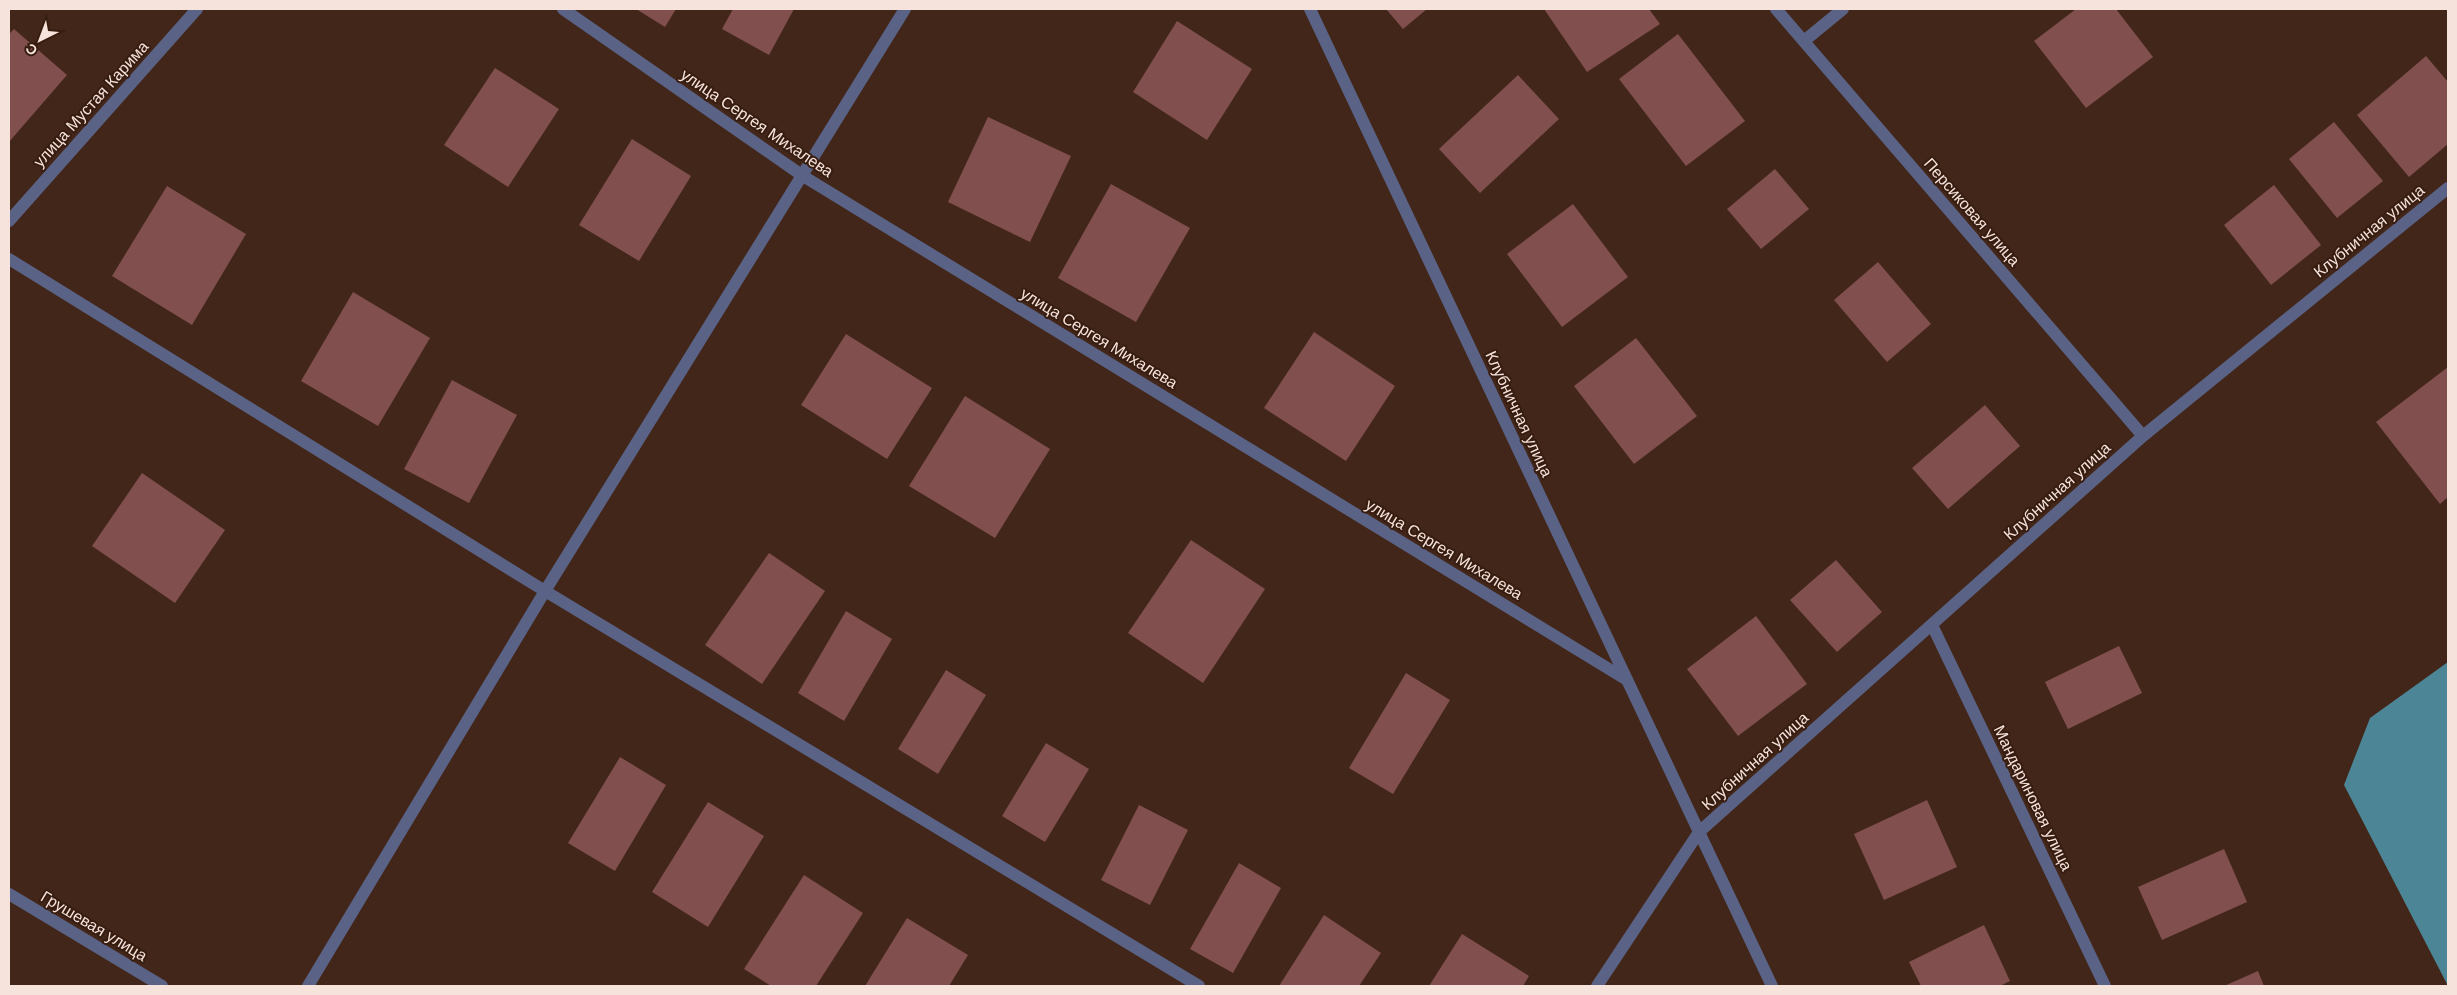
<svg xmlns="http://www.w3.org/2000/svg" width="2457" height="995" font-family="Arial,sans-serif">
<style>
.water{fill:#4c8596}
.building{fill:#804f4e}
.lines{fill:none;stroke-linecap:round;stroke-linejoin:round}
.minor{stroke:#5a6386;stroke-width:12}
.labels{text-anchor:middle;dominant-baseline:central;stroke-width:4;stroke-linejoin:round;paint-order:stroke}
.street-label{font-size:16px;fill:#f6e3dc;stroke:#371c10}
</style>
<rect width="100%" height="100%" fill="#42261a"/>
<polygon class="water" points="2448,662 2448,986 2344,785 2370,718"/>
<g class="building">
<polygon points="636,9 676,9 665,27"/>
<polygon points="733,9 794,9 769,55 722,29"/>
<polygon points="1386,9 1427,9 1403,29"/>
<polygon points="1544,9 1649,9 1660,24 1587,72"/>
<polygon points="2076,9 2116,9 2153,57 2086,108 2034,41"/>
<polygon points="1177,21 1252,69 1207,140 1133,92"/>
<polygon points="14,29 67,75 9,142 9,34"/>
<polygon points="1678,34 1745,121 1686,166 1619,79"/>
<polygon points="2426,56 2448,82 2448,144 2409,177 2357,115"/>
<polygon points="495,68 559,109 508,187 444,145"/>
<polygon points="1518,75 1559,119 1480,193 1439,149"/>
<polygon points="988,117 1071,156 1030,242 948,202"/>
<polygon points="2334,122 2383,181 2337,218 2289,159"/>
<polygon points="632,139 691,176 639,261 579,225"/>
<polygon points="1775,169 1809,209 1761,249 1727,209"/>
<polygon points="1111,184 1190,228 1136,322 1058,278"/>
<polygon points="2274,185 2321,245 2271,285 2224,225"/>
<polygon points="167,186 246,234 192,325 112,276"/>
<polygon points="1573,204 1628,277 1562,327 1507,254"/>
<polygon points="1878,262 1931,324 1887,362 1834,300"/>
<polygon points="353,292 430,338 378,426 301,381"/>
<polygon points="1314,332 1395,386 1346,461 1264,408"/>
<polygon points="846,334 932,388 887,459 801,405"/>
<polygon points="1636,338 1697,416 1634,464 1574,386"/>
<polygon points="2448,367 2448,497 2440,504 2376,422"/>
<polygon points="452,380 517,415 469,503 404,469"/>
<polygon points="965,396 1050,449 995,538 909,486"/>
<polygon points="1985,405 2020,446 1948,509 1912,468"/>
<polygon points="142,473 225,530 175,603 92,546"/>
<polygon points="1191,540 1265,589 1203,683 1128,633"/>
<polygon points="769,553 825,591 762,684 705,645"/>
<polygon points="1836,560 1882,612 1837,652 1790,600"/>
<polygon points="846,611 892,639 844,721 798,693"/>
<polygon points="1756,616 1807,684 1738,736 1687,669"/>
<polygon points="2119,646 2142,693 2068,729 2045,682"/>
<polygon points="946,670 986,695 938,774 898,749"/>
<polygon points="1406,673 1450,700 1393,794 1349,768"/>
<polygon points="1046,743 1089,769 1045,842 1002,816"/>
<polygon points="620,757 666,785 615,871 568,843"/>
<polygon points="1927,800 1957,867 1884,900 1854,834"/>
<polygon points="708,802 764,836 708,927 652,892"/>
<polygon points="1139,805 1188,830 1150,905 1101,880"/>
<polygon points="2224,849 2247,902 2162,940 2138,887"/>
<polygon points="1239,863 1281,888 1233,973 1190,949"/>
<polygon points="804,875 863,913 816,986 771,986 744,969"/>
<polygon points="1324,915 1381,953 1359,986 1279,986"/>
<polygon points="907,918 968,955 949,986 865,986"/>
<polygon points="1984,925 2010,981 2000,986 1921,986 1909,962"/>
<polygon points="1462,934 1529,976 1523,986 1429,986"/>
<polygon points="2258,971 2264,986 2224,986"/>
</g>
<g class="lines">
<g class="minor">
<polyline points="563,9 803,176 1627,680"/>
<polyline points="1310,9 1699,832 2143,436 2448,188"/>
<polyline points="1776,9 2143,436"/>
<polyline points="1804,41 1843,9"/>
<polyline points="9,221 197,9"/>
<polyline points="9,259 545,591 1199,986"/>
<polyline points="1932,625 2105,986"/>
<polyline points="1699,832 1772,986"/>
<polyline points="9,894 162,986"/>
<polyline points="308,986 545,591 905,9"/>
<polyline points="1597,986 1699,832"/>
</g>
</g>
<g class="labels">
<g class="street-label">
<text transform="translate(91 104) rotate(-48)">улица Мустая Карима</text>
<text transform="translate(757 123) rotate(34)">улица Сергея Михалева</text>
<text transform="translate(1972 212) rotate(49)">Персиковая улица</text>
<text transform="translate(2369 231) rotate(-39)">Клубничная улица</text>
<text transform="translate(1099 338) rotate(31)">улица Сергея Михалева</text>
<text transform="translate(1519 414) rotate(65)">Клубничная улица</text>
<text transform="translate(2057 491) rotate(-42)">Клубничная улица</text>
<text transform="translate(1444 549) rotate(31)">улица Сергея Михалева</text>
<text transform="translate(1755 761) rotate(-42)">Клубничная улица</text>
<text transform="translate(2033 798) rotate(64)">Мандариновая улица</text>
<text transform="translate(94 926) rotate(31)">Грушевая улица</text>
</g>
</g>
<rect width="2457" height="995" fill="none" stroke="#f6e3dc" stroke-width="20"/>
<g transform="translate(40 40) rotate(222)" stroke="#371c10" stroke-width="4" paint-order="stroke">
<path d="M0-4L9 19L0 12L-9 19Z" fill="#f6e3dc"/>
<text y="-8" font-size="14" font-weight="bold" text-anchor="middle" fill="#f6e3dc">С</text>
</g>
</svg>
